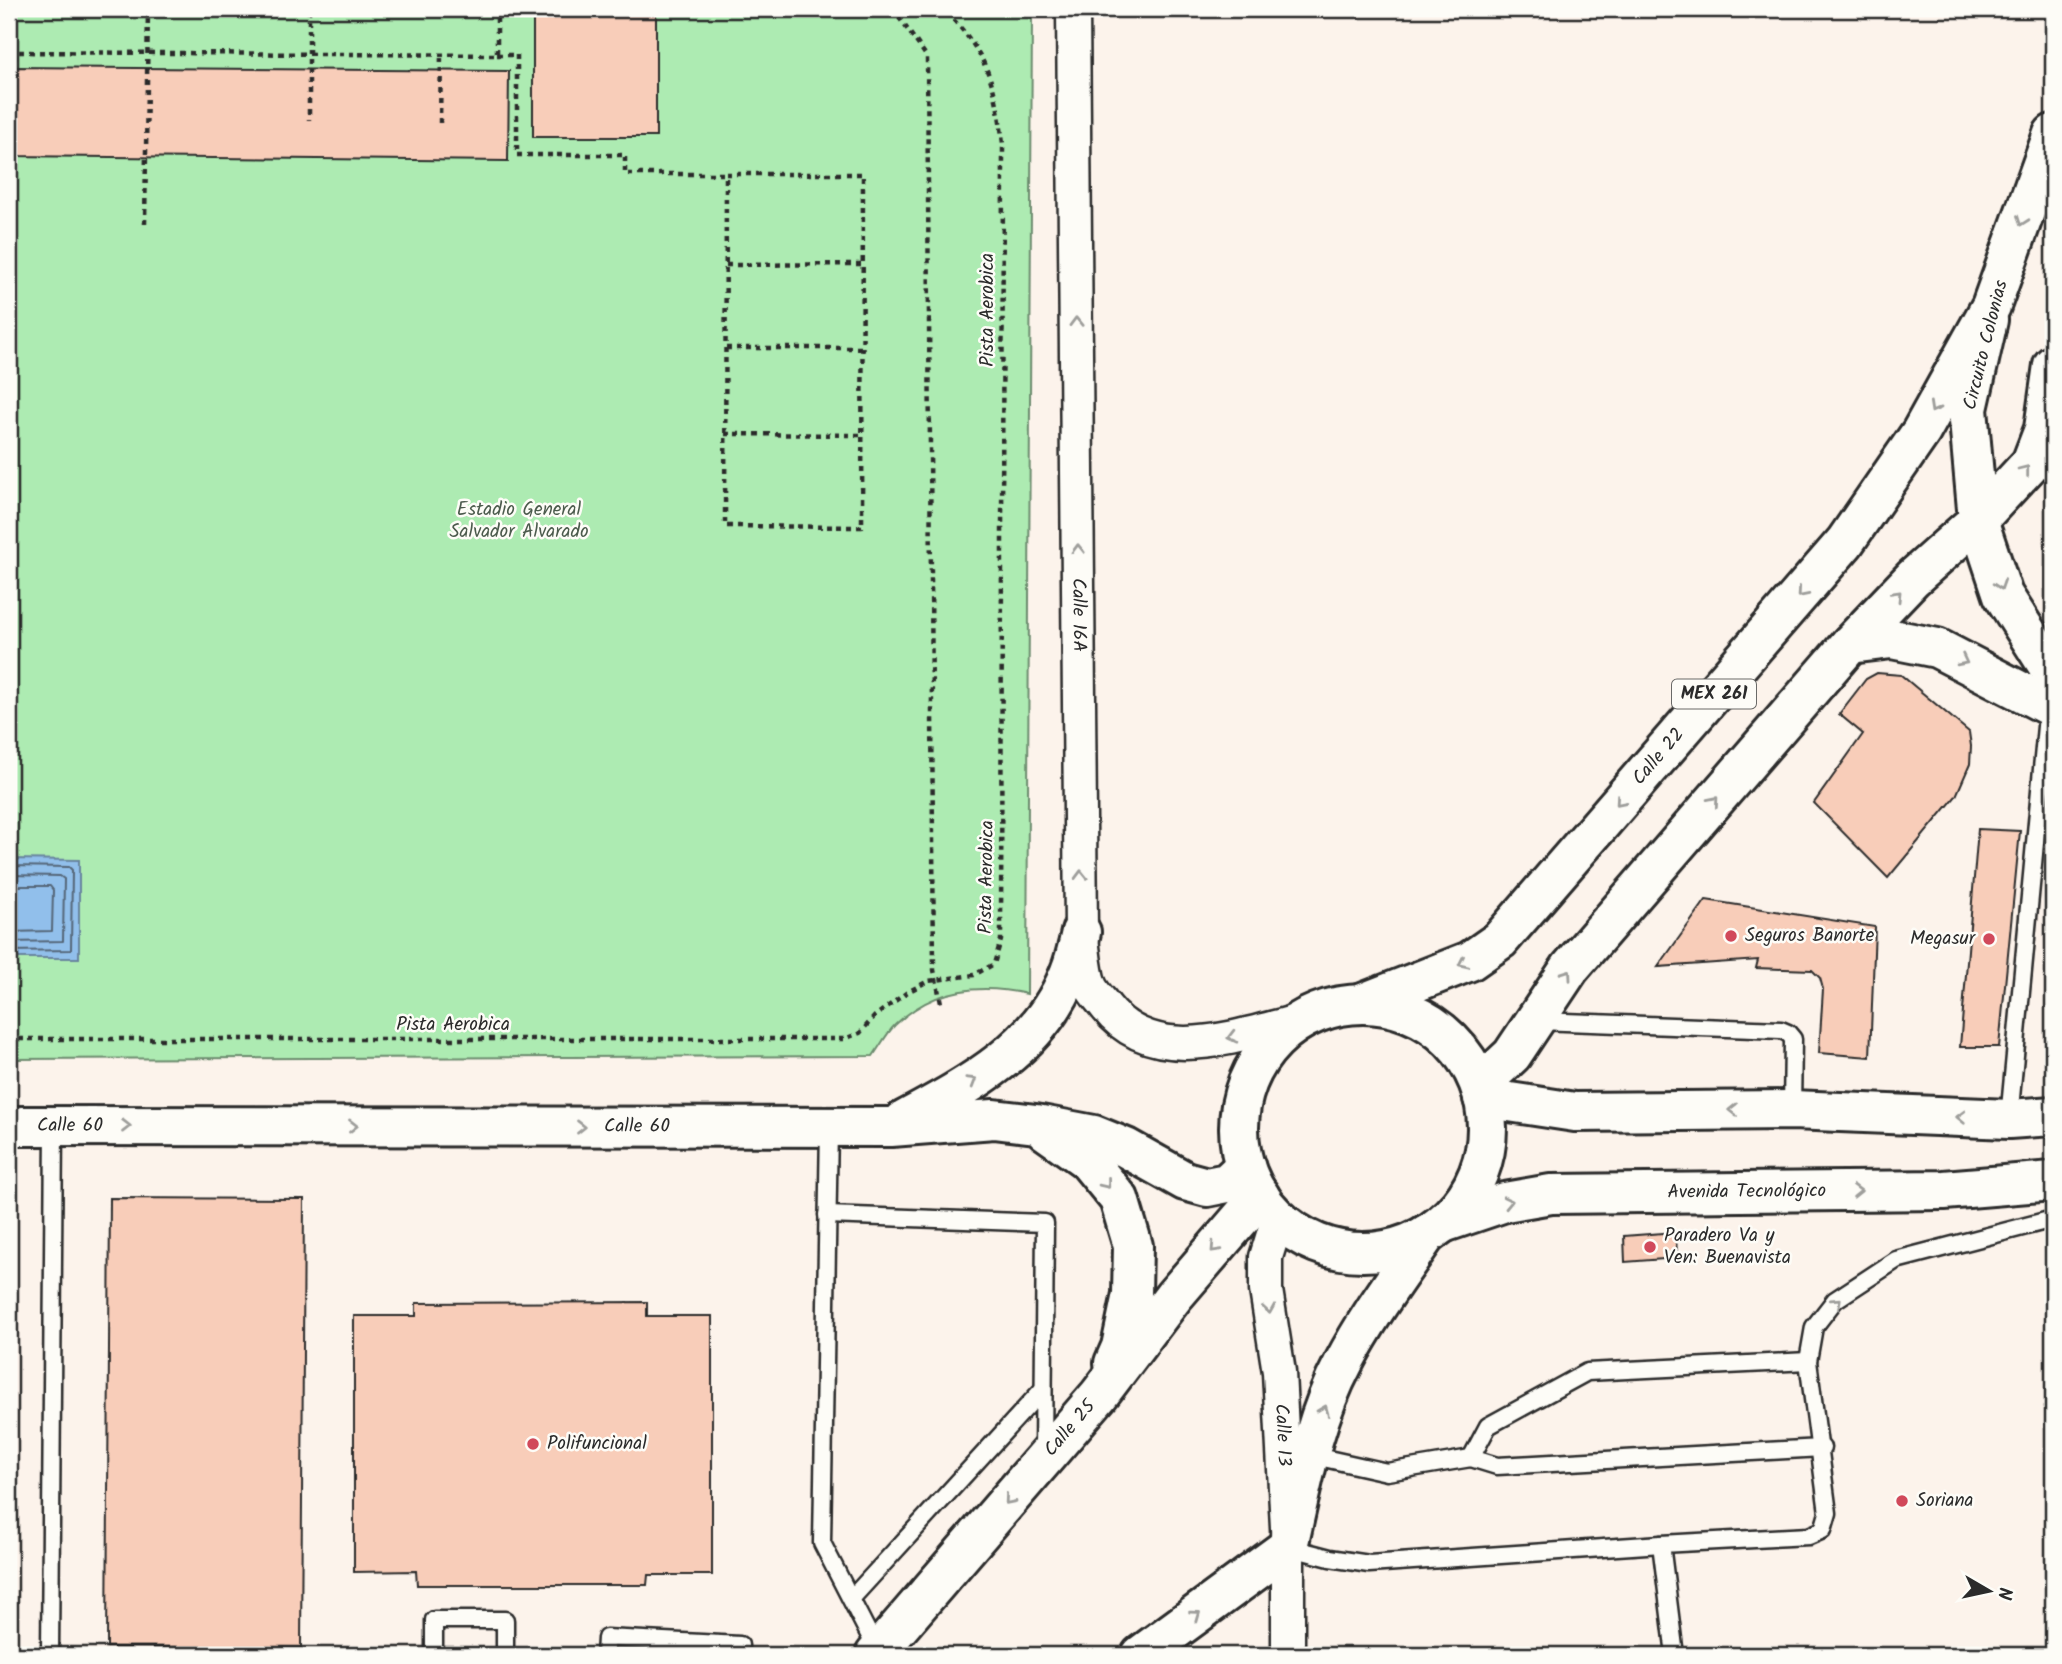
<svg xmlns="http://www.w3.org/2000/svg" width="2062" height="1664" font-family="Kalam,sans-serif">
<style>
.green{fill:#adebb2;stroke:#6c8b6e;stroke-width:2}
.water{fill:#91bfeb;stroke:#68849e;stroke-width:2}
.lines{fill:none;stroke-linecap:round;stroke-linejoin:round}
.shore{stroke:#546678;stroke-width:2}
.building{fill:#f8cdb9;stroke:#2b2b2b;stroke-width:2}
.service-casing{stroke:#2b2b2b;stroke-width:21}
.minor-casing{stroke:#2b2b2b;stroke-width:37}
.secondary-casing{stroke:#2b2b2b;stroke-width:44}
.primary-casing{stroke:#2b2b2b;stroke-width:44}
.path{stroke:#2b2b2b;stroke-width:4.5;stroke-dasharray:5 5;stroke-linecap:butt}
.service{stroke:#fdfcf7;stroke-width:16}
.minor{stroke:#fdfcf7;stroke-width:32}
.secondary{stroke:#fdfcf7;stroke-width:38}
.primary{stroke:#fdfcf7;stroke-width:38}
.oneway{stroke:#9e9e9b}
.poi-dot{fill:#d1495b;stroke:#fdfcf7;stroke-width:2.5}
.labels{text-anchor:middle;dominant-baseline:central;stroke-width:5;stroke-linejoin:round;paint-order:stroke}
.shield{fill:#fdfcf7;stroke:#6a6a68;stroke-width:2}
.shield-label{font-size:18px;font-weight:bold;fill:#2b2b2b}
.street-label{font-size:19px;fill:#2b2b2b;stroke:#fdfcf7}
.park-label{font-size:19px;fill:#4c5b4d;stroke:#fdfcf7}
.poi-label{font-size:19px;fill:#2b2b2b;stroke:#fdfcf7;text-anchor:start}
</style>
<rect width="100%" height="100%" fill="#fcf3eb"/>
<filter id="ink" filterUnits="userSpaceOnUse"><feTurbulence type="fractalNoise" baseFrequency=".0143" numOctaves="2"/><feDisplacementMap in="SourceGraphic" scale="14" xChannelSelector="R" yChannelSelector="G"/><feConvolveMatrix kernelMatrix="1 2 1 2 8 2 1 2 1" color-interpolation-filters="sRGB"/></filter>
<g filter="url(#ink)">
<path class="green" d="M9,9H1032L1027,994C979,983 932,989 895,1025C887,1033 880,1046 873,1056L9,1059Z"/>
<polygon class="water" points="9,859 79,860 79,958 9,958"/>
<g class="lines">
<g class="shore">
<polyline points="9,866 69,867 72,870 71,950 9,951"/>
<polyline points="9,875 60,876 64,879 63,941 9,942"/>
<polyline points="9,886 50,886 53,890 52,931 9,932"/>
</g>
</g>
<g class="building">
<rect x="533" y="9" width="123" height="128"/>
<polygon points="9,67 509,71 508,161 9,156"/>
<polygon points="1877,673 1901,675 1969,732 1971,746 1970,764 1956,796 1888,878 1814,803 1863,734 1839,714 1866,679"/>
<polygon points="1978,829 2020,831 1999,1047 1960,1047"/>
<polygon points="1706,900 1875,927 1870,1057 1819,1053 1823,989 1820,978 1812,970 1756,968 1758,960 1658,967"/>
<polygon points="110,1198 304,1199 301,1648 107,1647"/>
<polygon points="1676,1232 1677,1258 1625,1262 1624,1236"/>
<polygon points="647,1302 647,1316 712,1316 712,1575 648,1575 647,1585 417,1585 416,1571 354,1572 354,1316 416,1316 416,1303"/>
</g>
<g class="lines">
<g class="service-casing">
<g id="service">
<polyline points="1538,1021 1781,1030 1788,1033 1793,1039 1792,1110"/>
<polyline points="2009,1119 2048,705"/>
<polyline points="829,1127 822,1543 877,1650"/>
<polyline points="827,1215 1045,1223 1043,1452"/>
<polyline points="1310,1455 1387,1472 1471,1458 1497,1466 1822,1448"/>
<polyline points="1471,1458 1488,1426 1587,1372 1808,1361"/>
<polyline points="1661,1544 1675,1655"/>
<polyline points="1288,1547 1330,1558 1369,1564 1661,1544 1809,1536 1823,1530 1828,1513 1808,1361 1814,1327 1835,1300 1896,1260 2053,1219"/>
<polyline points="851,1599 1043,1389"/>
<polyline points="50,1655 54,1126"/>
<polyline points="434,1655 434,1620 505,1620 505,1655"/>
<polyline points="605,1655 606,1638 740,1645 740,1655"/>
</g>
</g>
<g class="minor-casing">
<g id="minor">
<path id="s1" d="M1073,9L1081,932C1084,948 1084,970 1090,985C1093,993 1101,1000 1106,1007C1153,1068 1237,1036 1298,1021"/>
<path id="s2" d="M1278,1218L1266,1257V1290L1279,1372L1288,1547V1655"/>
</g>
</g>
<g class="secondary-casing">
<g id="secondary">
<polyline points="1988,320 1968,409 1978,520 2003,595 2046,663 2053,670"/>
<path d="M903,1121C970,1085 1040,1048 1069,974C1075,960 1078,946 1081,932"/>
<path id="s3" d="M9,1126L891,1127L994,1119L1036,1124L1094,1135L1126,1148L1185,1181L1207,1187L1227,1183L1245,1166"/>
<polyline points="1046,1131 1087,1160 1119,1199 1133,1246 1132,1294 1121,1347 1114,1363"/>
<path id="s4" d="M875,1655L1099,1395L1174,1296L1260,1196"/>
<path d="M1141,1655L1288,1547C1302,1486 1313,1420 1343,1364C1367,1318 1398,1276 1427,1234"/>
</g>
</g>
<g class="primary-casing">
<g id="primary">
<polyline points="1850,644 1892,639 1937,648 2053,708"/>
<path id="s5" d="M1363,1003L1470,961L1500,940L1845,542L1921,432L1991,306L2053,134"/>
<circle cx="1363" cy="1128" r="124"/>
<polyline points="1480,1085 1512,1055 1570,968 1850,644 1913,578 1978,520 2031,463 2044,429 2053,365"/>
<polyline points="1483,1098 1575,1112 1792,1110 2009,1119 2053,1116"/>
<path id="s6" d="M1443,1223L1505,1202L1551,1194L1944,1190L2053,1181"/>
</g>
</g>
<g class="path">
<polyline points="309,9 309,120"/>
<polyline points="893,9 927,57 934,970 941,1003"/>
<polyline points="9,52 497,55 497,9"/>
<polyline points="497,55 517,55 517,155 625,155 625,174 726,174"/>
<polyline points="14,120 15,52"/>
<polyline points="440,123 441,54"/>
<polygon points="726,174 863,174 862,527 725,526"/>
<polyline points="145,224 148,9"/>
<polyline points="726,265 862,264"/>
<polyline points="726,348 862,348"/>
<polyline points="725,434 862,435"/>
<path d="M9,1039H844L860,1033L875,1016L906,993L928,981L974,975L994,964L1001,940L1003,144C996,84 987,52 943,9"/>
</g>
<use href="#service" class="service"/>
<use href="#minor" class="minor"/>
<use href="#secondary" class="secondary"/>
<use href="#primary" class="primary"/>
</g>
<defs><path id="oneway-chevron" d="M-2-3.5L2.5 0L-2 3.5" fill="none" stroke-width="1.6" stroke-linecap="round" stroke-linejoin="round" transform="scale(1.75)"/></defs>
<g class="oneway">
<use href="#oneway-chevron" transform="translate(2022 221) rotate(110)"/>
<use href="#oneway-chevron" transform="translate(1076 322) rotate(-91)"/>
<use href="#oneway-chevron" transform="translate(1934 408) rotate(119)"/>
<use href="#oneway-chevron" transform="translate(2025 470) rotate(-52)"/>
<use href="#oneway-chevron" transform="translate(1078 549) rotate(-91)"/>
<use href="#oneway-chevron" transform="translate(2000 585) rotate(71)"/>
<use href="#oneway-chevron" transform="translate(1802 593) rotate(131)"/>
<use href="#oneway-chevron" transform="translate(1897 595) rotate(-46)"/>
<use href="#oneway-chevron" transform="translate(1963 661) rotate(27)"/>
<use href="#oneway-chevron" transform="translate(1620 801) rotate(131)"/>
<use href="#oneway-chevron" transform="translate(1714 801) rotate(-49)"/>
<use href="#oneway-chevron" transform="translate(1081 875) rotate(-91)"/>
<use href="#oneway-chevron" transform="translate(1463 963) rotate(155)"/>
<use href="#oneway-chevron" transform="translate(1567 974) rotate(-55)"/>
<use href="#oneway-chevron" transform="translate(1232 1037) rotate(166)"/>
<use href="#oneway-chevron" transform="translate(972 1081) rotate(-31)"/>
<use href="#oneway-chevron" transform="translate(1733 1110) rotate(180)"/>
<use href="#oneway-chevron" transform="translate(1961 1117) rotate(-178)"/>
<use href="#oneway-chevron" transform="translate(126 1126)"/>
<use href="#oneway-chevron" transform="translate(353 1126)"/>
<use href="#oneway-chevron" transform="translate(581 1127)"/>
<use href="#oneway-chevron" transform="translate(1106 1184) rotate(51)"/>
<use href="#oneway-chevron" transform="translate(1857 1191) rotate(-1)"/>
<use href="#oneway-chevron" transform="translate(1508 1202) rotate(-13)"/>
<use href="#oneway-chevron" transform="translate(1215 1248) rotate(133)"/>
<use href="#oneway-chevron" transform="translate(1837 1302) rotate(-42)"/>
<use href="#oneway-chevron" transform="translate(1269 1309) rotate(81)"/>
<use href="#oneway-chevron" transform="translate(1324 1410) rotate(-68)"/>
<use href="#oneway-chevron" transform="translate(1009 1500) rotate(131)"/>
<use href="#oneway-chevron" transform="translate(1196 1615) rotate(-36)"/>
</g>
</g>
<g class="poi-dot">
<circle cx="1731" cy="936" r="7"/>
<circle cx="1989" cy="939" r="7"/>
<circle cx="1650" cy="1247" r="7"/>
<circle cx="533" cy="1444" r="7"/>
<circle cx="1902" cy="1501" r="7"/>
</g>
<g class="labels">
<rect class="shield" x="1672" y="679.5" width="84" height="29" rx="5"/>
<g class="shield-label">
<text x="1714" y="694">MEX 261</text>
</g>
<g class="street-label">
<text transform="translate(988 310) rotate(-90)">Pista Aerobica</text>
<text transform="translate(1986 345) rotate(-76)">Circuito Colonias</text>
<text stroke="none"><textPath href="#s1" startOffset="606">Calle 16A</textPath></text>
<text stroke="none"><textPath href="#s5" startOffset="394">Calle 22</textPath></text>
<text transform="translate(987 877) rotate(-89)">Pista Aerobica</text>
<text x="453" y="1025">Pista Aerobica</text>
<text stroke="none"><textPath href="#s3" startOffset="61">Calle 60</textPath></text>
<text stroke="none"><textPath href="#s3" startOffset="628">Calle 60</textPath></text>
<text stroke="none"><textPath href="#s6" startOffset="308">Avenida Tecnológico</textPath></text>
<text stroke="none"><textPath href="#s4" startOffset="299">Calle 25</textPath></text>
<text stroke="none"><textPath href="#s2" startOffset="220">Calle 13</textPath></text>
</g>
<g class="park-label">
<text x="519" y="510">Estadio General<tspan x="519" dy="22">Salvador Alvarado</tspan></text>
</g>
<g class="poi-label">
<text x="1745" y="936">Seguros Banorte</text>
<text x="1975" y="939" text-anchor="end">Megasur</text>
<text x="1664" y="1236">Paradero Va y<tspan x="1664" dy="22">Ven: Buenavista</tspan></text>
<text x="547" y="1444">Polifuncional</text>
<text x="1916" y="1501">Soriana</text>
</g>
</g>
<rect width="2062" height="1664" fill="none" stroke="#fdfcf7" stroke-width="35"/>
<rect x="18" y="18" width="2027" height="1629" fill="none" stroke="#2b2b2b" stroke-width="2.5" filter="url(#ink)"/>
<g transform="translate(1989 1591) rotate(99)" stroke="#fdfcf7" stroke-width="5" paint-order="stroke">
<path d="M0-5L12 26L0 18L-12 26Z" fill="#2b2b2b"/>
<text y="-10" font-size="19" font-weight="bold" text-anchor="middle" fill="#2b2b2b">N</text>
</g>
</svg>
